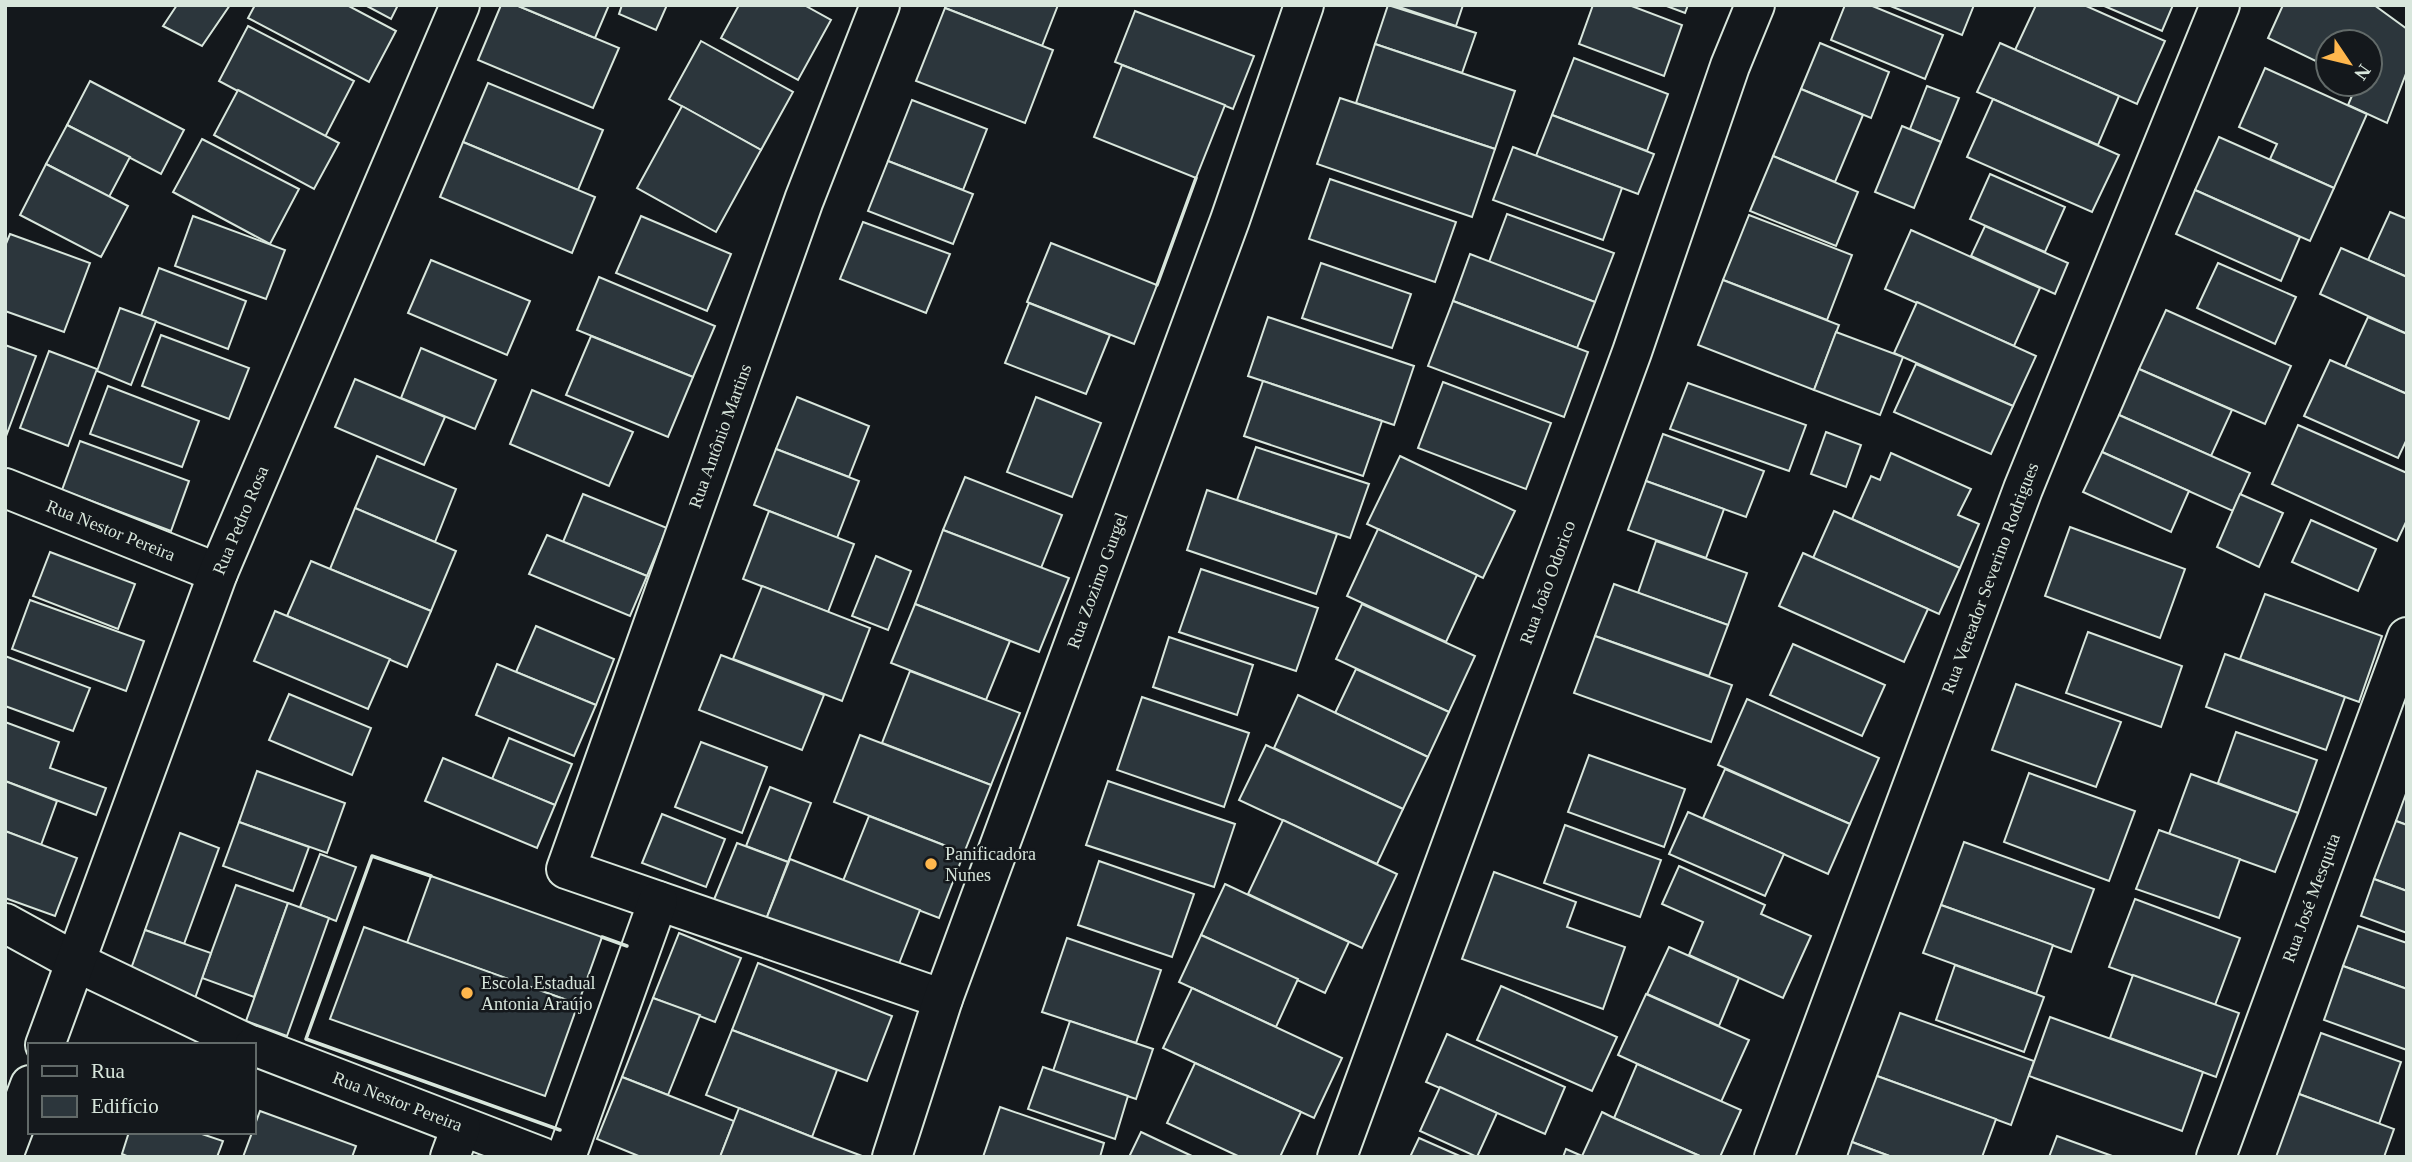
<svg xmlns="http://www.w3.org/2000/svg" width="2412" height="1162" font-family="Georgia,serif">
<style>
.building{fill:#2c363c;stroke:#d8e6dc;stroke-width:2}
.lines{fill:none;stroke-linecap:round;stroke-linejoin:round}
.minor-casing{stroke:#d8e6dc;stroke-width:42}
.minor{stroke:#14181c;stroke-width:38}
.wall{stroke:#d8e6dc;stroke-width:3.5}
.poi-dot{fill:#ffb74d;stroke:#14181c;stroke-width:2.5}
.labels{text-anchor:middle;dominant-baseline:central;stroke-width:5;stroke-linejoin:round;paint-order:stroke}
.street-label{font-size:18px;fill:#d8e6dc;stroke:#14181c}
.poi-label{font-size:18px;fill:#d8e6dc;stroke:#14181c;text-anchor:start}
</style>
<rect width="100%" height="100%" fill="#14181c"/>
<g class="building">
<polygon points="177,5 230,5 202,46 163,26"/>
<polygon points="255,5 347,5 396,31 369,82 248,18"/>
<polygon points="365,5 398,5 391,19"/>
<polygon points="501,5 516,5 619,48 593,108 478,60"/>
<polygon points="516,5 609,5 595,38"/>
<polygon points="622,5 667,5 656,30 619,14"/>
<polygon points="739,5 804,5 831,20 798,80 721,38"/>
<polygon points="946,5 1058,5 1042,46 945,8"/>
<polygon points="1388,5 1476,33 1462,73 1375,44"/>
<polygon points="1393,5 1463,5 1456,26"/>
<polygon points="1593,5 1629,5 1682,25 1664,76 1579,44"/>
<polygon points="1664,5 1688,5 1685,13"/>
<polygon points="1845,5 1870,5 1943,35 1925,79 1831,40"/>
<polygon points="1888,5 1974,5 1962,35"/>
<polygon points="2036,5 2084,5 2165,41 2137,104 2015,50"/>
<polygon points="2102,5 2173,5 2162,31"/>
<polygon points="2283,5 2374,5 2407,29 2407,71 2387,123 2348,105 2357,84 2370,84 2370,42 2328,42 2328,67 2268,38"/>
<polygon points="945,8 1053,50 1025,123 916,81"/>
<polygon points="1135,11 1254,56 1233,109 1115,62"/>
<polygon points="248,26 354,81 325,137 219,81"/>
<polygon points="701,41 793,92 761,150 669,99"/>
<polygon points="1820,43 1889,72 1871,118 1801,89"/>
<polygon points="2000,43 2119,96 2098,145 1977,92"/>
<polygon points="1375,44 1515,91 1495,149 1356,103"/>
<polygon points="1574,58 1668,94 1647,151 1552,115"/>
<polygon points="1122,65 1225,105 1196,178 1094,137"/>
<polygon points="2265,68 2367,114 2334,188 2270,159 2277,144 2239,127"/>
<polygon points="90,81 184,130 161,174 67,125"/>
<polygon points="488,83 603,130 578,190 463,142"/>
<polygon points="1927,86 1959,98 1941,142 1910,129"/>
<polygon points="1801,89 1863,115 1835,182 1773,156"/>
<polygon points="238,90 339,143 314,189 214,135"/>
<polygon points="1340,98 1495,149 1472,217 1317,164"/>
<polygon points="1993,99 2119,155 2092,212 1967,157"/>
<polygon points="912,100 987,129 963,190 888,161"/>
<polygon points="682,106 761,150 716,232 637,188"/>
<polygon points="1552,115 1654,154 1638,194 1536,156"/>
<polygon points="67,125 130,157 109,197 46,164"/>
<polygon points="1902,126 1941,142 1914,208 1875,192"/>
<polygon points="2219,137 2334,188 2310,241 2195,190"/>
<polygon points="202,139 299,189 270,244 173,192"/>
<polygon points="463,142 595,197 572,253 440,197"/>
<polygon points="1513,147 1622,188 1603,240 1493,200"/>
<polygon points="1773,156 1858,192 1836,246 1750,211"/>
<polygon points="888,161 973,194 953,244 868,211"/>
<polygon points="46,164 128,206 101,257 20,215"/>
<polygon points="1990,174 2065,207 2045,252 1970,219"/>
<polygon points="1330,179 1456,222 1435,282 1309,239"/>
<polygon points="2195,190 2300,237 2281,281 2176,234"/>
<polygon points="2390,212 2407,219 2407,277 2368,260"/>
<polygon points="1507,214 1614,253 1595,302 1489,262"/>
<polygon points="1749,215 1852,255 1827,320 1723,280"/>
<polygon points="193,216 285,250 266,299 175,266"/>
<polygon points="641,216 731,254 707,311 616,273"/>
<polygon points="863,222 950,254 926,313 840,279"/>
<polygon points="1985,226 2068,263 2055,294 1971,256"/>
<polygon points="1911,230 2040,288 2014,346 1885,289"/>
<polygon points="10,234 90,263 64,332 5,311 5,246"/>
<polygon points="1051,243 1157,285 1134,344 1027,302"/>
<polygon points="2341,248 2407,277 2407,334 2320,294"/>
<polygon points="1470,254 1595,302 1577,348 1453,301"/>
<polygon points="431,260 530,301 507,355 408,313"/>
<polygon points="1321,263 1411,294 1392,348 1302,318"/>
<polygon points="2218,263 2296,297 2275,344 2197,308"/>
<polygon points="159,268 246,301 228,349 141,316"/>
<polygon points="599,277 715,326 693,377 577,330"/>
<polygon points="1723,280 1839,325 1814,390 1698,345"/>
<polygon points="1453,301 1588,352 1564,417 1428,366"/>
<polygon points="1917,302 2036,356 2013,406 1894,353"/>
<polygon points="1029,303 1110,335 1086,394 1005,363"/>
<polygon points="120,308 156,321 131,385 97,371"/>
<polygon points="2166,310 2291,366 2265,424 2139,369"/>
<polygon points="1268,317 1414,366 1394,425 1248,376"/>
<polygon points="2368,317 2407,334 2407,394 2345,367"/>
<polygon points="1836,332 1903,357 1880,415 1814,390"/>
<polygon points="161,335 249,368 229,419 142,386"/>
<polygon points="591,336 693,377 668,437 566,395"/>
<polygon points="5,345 36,356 5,439"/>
<polygon points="421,348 496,380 475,429 401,398"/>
<polygon points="49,351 97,369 68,446 20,428"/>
<polygon points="2330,360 2407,394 2407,439 2398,458 2304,416"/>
<polygon points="1916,364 2013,406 1991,454 1894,412"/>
<polygon points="2139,369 2232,410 2211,456 2119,415"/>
<polygon points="355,379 445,417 424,465 335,427"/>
<polygon points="1263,381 1382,421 1363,476 1244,436"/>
<polygon points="1443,382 1551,423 1526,489 1418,448"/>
<polygon points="1688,383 1806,425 1789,471 1670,429"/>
<polygon points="108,386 199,421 182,467 90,434"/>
<polygon points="532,390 633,432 609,486 510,444"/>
<polygon points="797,397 869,426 849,477 776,449"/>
<polygon points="1036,397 1101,423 1072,497 1007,472"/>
<polygon points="2119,415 2250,473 2233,511 2102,452"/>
<polygon points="2298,425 2407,473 2407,520 2397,541 2272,484"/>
<polygon points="1826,432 1861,445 1846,487 1811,474"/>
<polygon points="1663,434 1764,471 1746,517 1646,481"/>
<polygon points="80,441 189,481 171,531 62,490"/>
<polygon points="1256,447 1369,484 1350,538 1237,500"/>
<polygon points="776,449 859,481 837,538 754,505"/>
<polygon points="2102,452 2189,491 2171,532 2083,492"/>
<polygon points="1891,453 1971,489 1958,515 1979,524 1960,568 1852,519 1871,476 1880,480"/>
<polygon points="377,456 456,489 435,542 355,508"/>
<polygon points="1400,456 1515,511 1483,578 1367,524"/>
<polygon points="965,477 1062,515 1041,568 943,530"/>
<polygon points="1646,481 1724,509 1706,558 1628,530"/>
<polygon points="1207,490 1337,534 1316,594 1187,550"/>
<polygon points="583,494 667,528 647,576 563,542"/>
<polygon points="2240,494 2283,513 2259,567 2217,547"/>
<polygon points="355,508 456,551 431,611 330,569"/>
<polygon points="769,511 854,544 828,612 743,579"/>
<polygon points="1834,511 1960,568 1939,614 1813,558"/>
<polygon points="2311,520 2376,549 2358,591 2292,562"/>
<polygon points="2070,527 2185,569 2160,638 2045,596"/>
<polygon points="1378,529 1477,575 1446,642 1347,596"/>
<polygon points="943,530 1069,578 1039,652 915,604"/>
<polygon points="547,535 647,576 630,616 529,574"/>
<polygon points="1656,541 1747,573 1728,625 1638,593"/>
<polygon points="50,552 135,584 118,629 33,596"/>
<polygon points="1803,553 1928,609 1904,662 1779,606"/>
<polygon points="876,556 911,571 888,630 852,616"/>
<polygon points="311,561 431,611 407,667 287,616"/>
<polygon points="1201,569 1318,608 1296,671 1179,632"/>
<polygon points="1614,584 1728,625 1709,676 1595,636"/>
<polygon points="762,586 870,628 842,701 733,659"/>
<polygon points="2265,594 2382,636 2359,702 2240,659"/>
<polygon points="30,600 144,641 126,691 12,649"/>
<polygon points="915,604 1010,641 986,700 891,663"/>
<polygon points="1362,604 1475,656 1449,712 1336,659"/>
<polygon points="275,611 390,659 368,709 254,661"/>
<polygon points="536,626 614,659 596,705 516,672"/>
<polygon points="2088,632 2182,666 2161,727 2066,693"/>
<polygon points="1595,636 1732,685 1711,742 1574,693"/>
<polygon points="1169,637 1253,665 1237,715 1153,687"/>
<polygon points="1793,644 1885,685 1862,736 1770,695"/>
<polygon points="2225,654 2345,697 2326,750 2206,707"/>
<polygon points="721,655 824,695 802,750 699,710"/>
<polygon points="5,656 90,688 73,731 5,706"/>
<polygon points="497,664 596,705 574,756 476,715"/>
<polygon points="1356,669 1449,712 1428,757 1335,713"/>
<polygon points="910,671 1020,713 991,785 882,743"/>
<polygon points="2016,684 2121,722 2096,787 1992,750"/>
<polygon points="289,694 371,728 352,775 269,740"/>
<polygon points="1298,695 1428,757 1403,809 1274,748"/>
<polygon points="1142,697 1249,733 1224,807 1117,770"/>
<polygon points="1747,699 1879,758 1850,824 1718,765"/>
<polygon points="5,722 59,742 50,768 106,788 96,815 5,781"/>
<polygon points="2236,732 2317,760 2298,813 2218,783"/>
<polygon points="860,735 991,785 964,853 834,802"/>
<polygon points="509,738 572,764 555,805 492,779"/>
<polygon points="701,742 767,767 742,833 675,807"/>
<polygon points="1266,745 1403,809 1377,864 1239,800"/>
<polygon points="1589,755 1685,789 1664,847 1568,812"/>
<polygon points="443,758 555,805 537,848 425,801"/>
<polygon points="1725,769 1850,824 1828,874 1703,818"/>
<polygon points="257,771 345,803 327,853 239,822"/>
<polygon points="2029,773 2135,811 2109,881 2004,842"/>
<polygon points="2191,774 2298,813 2275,872 2169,834"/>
<polygon points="5,781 57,801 41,845 5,831"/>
<polygon points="1108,781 1235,824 1214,887 1086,845"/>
<polygon points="770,787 811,803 788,862 746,846"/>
<polygon points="2407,791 2407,825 2396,821"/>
<polygon points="1688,812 1784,854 1765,896 1669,854"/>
<polygon points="662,814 725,839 706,887 642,863"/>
<polygon points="869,816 964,853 939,918 843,881"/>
<polygon points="1283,820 1397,874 1362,948 1248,894"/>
<polygon points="2396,821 2407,825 2407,891 2374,879"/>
<polygon points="239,822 309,847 293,891 223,866"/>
<polygon points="1565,825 1661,860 1640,917 1544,883"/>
<polygon points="2159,830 2240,859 2219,918 2136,889"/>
<polygon points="5,831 77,858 55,916 5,898"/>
<polygon points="180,833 219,848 184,944 145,930"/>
<polygon points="1964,842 2094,889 2071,952 1941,905"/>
<polygon points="737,843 788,862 765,922 713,902"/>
<polygon points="320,854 356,867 336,921 300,907"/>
<polygon points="790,859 920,910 895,974 765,922"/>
<polygon points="1099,861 1194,894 1172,957 1078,925"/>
<polygon points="1679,866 1765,905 1761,914 1811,936 1783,998 1689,955 1703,922 1662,904"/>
<polygon points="1494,872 1576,902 1567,927 1625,947 1603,1009 1462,959"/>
<polygon points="431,876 602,937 578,1004 407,943"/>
<polygon points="2374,879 2407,891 2407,933 2361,916"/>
<polygon points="1225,884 1349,942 1325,993 1201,935"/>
<polygon points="236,885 288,903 254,997 202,978"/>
<polygon points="2135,899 2240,938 2215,1005 2109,967"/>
<polygon points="288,903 329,918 287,1036 246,1021"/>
<polygon points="1941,905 2053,945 2036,994 1923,953"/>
<polygon points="2358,926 2407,943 2407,989 2343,966"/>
<polygon points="364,927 578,1004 545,1096 330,1019"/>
<polygon points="145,930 211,953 194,1001 128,977"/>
<polygon points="679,933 741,958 715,1022 653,998"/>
<polygon points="1201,935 1298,979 1276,1027 1179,982"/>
<polygon points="1067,938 1161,970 1136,1043 1042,1012"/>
<polygon points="1669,947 1739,978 1719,1026 1647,994"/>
<polygon points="758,963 892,1016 867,1081 732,1030"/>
<polygon points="1955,965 2044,997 2024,1052 1936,1020"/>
<polygon points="2343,966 2407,989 2407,1050 2324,1020"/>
<polygon points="2133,975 2239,1013 2216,1077 2110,1038"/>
<polygon points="1501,986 1617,1037 1592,1091 1477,1040"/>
<polygon points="1192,988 1342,1058 1314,1118 1163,1048"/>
<polygon points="1646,994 1749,1040 1721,1102 1618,1055"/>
<polygon points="653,998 700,1015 668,1095 622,1077"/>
<polygon points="1900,1013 2034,1061 2011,1125 1877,1076"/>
<polygon points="2050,1017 2203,1072 2182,1131 2029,1076"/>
<polygon points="1070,1021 1153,1049 1136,1099 1053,1071"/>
<polygon points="732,1030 837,1070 812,1137 706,1095"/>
<polygon points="2321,1033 2401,1062 2379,1124 2299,1094"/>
<polygon points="1447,1034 1565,1087 1545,1134 1426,1082"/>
<polygon points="1195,1063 1301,1112 1280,1157 1240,1157 1167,1123"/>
<polygon points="1637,1064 1741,1110 1720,1157 1702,1157 1614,1118"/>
<polygon points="1043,1067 1128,1096 1115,1139 1028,1109"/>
<polygon points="1877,1076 1996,1119 1982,1157 1892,1157 1852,1142"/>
<polygon points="622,1077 734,1121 720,1157 641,1157 597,1139"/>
<polygon points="1440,1087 1497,1113 1477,1157 1420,1131"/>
<polygon points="2299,1094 2394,1129 2384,1157 2276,1157"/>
<polygon points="1000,1107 1104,1143 1100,1157 983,1157"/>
<polygon points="739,1108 812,1137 862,1156 720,1157"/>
<polygon points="260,1111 356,1146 352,1157 243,1157"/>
<polygon points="1602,1112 1614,1118 1702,1157 1584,1157 1582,1156"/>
<polygon points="129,1132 196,1132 223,1141 217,1157 129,1157 122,1154"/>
<polygon points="1141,1132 1194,1157 1129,1157"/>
<polygon points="2057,1136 2115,1157 2049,1157"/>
<polygon points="1419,1138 1462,1157 1410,1157"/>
<polygon points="1852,1142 1892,1157 1847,1157"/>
<polygon points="1566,1149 1582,1156 1584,1157 1563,1157"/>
</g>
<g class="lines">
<g class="minor-casing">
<g id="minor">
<polyline points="880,5 804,200 566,869 943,999"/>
<path id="s1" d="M5,488L218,573"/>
<polyline points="5,923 76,962 250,1045"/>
<path id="s2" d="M45,1045L218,573L460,5"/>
<path id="s3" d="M254,1046L542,1157"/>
<polyline points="5,1151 30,1085"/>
<polyline points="450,1157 461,1127"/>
<polyline points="566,1157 658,901"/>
<path id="s4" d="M892,1157L943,999L1230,220L1304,5"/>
<path id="s5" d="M1337,1157L1632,352L1730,66L1755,5"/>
<path id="s6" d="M1774,1157L2023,489L2220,5"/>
<path id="s7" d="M2216,1157L2407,637"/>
</g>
</g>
<use href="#minor" class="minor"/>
<g class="wall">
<polyline points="1157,285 1196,178"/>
<polyline points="431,876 372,856 306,1039 560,1130"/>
<polyline points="602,937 627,946"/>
</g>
</g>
<g class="poi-dot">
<circle cx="931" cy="864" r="7"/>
<circle cx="467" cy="993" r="7"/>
</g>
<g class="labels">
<g class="street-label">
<text transform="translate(720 436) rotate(-70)">Rua Antônio Martins</text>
<text stroke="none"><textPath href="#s2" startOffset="560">Rua Pedro Rosa</textPath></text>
<text stroke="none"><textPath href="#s1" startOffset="114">Rua Nestor Pereira</textPath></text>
<text stroke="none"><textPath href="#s6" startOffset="618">Rua Vereador Severino Rodrigues</textPath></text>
<text stroke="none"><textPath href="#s4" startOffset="612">Rua Zozimo Gurgel</textPath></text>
<text stroke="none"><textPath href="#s5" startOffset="612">Rua João Odorico</textPath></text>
<text stroke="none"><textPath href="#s7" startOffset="276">Rua José Mesquita</textPath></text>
<text stroke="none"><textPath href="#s3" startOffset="154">Rua Nestor Pereira</textPath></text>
</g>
<g class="poi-label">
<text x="945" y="854">Panificadora<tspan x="945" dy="21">Nunes</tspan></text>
<text x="481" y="983">Escola Estadual<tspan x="481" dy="21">Antonia Araújo</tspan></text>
</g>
</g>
<rect width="2412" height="1162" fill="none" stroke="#d8e6dc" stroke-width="14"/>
<rect x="28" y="1043" width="228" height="91" fill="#14181c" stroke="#626a69" stroke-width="2"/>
<rect x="42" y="1066" width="35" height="10" fill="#14181c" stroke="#626a69" stroke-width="2"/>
<text x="91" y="1078" font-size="21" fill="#d8e6dc">Rua</text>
<rect x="42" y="1096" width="35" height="21" fill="#2c363c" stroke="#626a69" stroke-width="2"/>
<text x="91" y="1113" font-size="21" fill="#d8e6dc">Edifício</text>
<g transform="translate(2349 63) rotate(125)"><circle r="33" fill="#14181c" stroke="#626a69" stroke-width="2"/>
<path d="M0-5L12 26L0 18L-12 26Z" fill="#ffb74d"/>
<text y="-10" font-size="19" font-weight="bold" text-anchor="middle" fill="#d8e6dc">N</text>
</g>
</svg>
